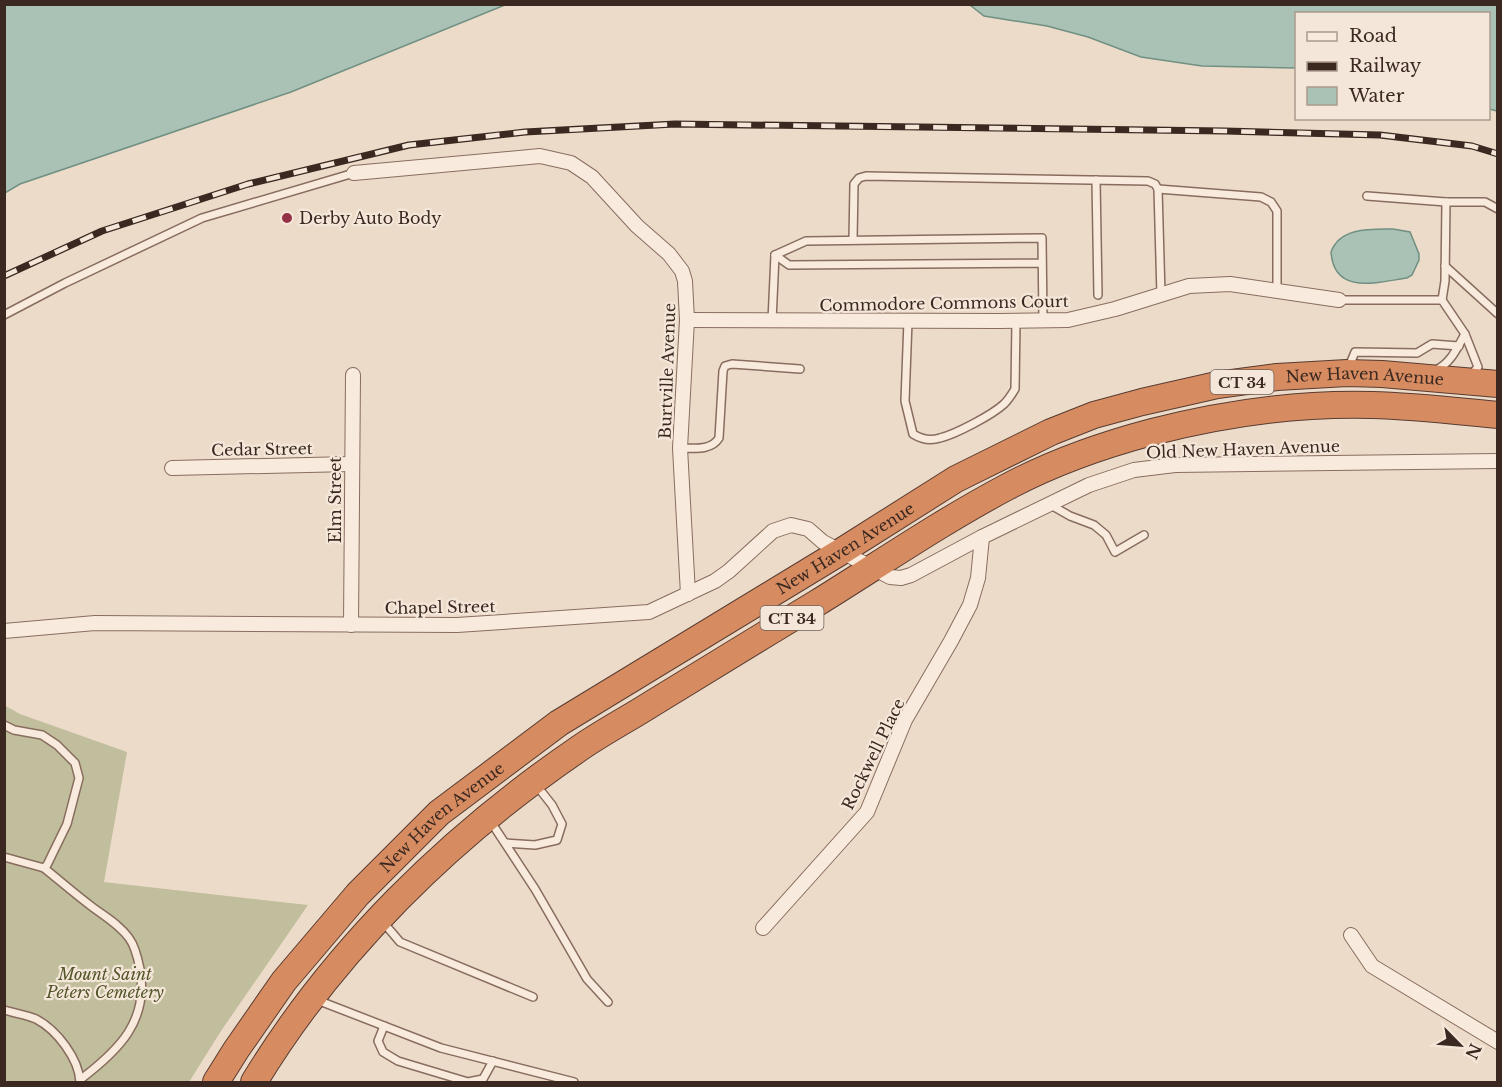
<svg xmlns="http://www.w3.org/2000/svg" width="1502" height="1087" font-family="'Libre Baskerville',serif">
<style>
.cemetery{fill:#c0be9c}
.water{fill:#aac1b6;stroke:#709082;stroke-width:1.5}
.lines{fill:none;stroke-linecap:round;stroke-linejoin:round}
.lane-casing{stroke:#886d5f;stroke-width:10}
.street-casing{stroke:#886d5f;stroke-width:16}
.highway-casing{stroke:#573c32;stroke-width:28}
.lane{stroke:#f8eadc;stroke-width:7}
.street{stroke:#f8eadc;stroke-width:14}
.highway{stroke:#d68b60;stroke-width:26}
.rail-casing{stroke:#3a2821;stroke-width:7}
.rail{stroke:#f4e7d9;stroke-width:4.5;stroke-dasharray:14;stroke-linecap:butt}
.poi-dot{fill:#943245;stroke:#f4e7d9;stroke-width:2}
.labels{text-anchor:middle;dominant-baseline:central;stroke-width:4.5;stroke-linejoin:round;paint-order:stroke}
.shield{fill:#f4e7d9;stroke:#726158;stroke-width:1.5}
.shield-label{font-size:15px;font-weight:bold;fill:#3a2821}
.poi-label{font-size:16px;fill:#3a2821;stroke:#f4e7d9;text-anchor:start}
.street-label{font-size:16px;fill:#3a2821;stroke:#f4e7d9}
.park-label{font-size:16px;font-style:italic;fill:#525529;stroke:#f4e7d9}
</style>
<rect width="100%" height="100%" fill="#eddbc9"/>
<polygon class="cemetery" points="4,705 20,714 127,752 104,882 308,905 221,1031 189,1082 5,1082"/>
<g class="water">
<polygon points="5,4 505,4 505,5 291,92 20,184 5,193"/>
<polygon points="970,5 1497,5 1497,111 1489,109 1488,14 1296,14 1296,68 1202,66 1141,57 1088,37 1047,26 984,16"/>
<path d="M1393,229L1410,232L1419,254V260L1412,275L1407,278C1378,282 1334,296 1331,252C1340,227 1371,229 1393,229Z"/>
</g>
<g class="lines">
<g class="lane-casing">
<g id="lane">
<polyline points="1096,180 1098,295"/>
<polyline points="1158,189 1261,197 1271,202 1277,211 1277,290"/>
<polyline points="1367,196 1446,202"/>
<polyline points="853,240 854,184 859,178 866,176 1148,181 1155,184 1158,189 1161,295"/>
<polyline points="1042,263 789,265 775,255 806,241 1042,238 1043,320"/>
<polyline points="1445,266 1498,314"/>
<polyline points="1339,300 1442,300 1465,334"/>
<polyline points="1442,300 1445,281 1446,202 1485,202 1498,209"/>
<polyline points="4,315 65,283 202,218 354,173"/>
<polyline points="772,321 775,255"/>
<path d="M908,321L905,401L913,434C921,439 931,441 940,438C956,434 992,415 1004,404C1008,400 1012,394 1015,389L1016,321"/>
<polyline points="1348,369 1355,352 1417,353 1432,344 1459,346"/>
<path d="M1436,370C1451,363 1457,348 1465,334L1478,367L1471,375"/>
<path d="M680,448C694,448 711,451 719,438L723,371L725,366L732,364L800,369"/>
<polyline points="1049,504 1070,516 1094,525 1106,535 1115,552 1144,535"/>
<polyline points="4,725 14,730 42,735 57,745 75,763 79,778 67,824 47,865 44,868 4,857"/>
<polyline points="491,822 535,889 587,979 608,1002"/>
<polyline points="506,843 535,845 557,840 562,824 552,805 537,786"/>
<path d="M44,868C59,880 75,894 91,906C104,916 119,924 129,938C135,946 138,959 140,969C149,1021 119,1050 81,1079"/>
<polyline points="383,922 400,942 533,997"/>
<polyline points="317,1000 441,1048 574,1082"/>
<path d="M4,1010C14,1013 27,1015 36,1019C57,1030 79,1059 80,1082"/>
<polyline points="384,1026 378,1041 383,1052 398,1061 468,1082 483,1079 493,1061"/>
</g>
</g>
<g class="street-casing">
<g id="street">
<polyline points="354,173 540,156 571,163 592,177 637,226 669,254 682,271 685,281 687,320 680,448 688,594"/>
<polyline points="687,320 999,321 1068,320 1115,309 1189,286 1230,284 1339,300"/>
<polyline points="172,468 351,464"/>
<polyline points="351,625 353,375"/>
<polyline points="4,631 95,623 457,625 649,612 715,581 729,571 773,531 791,525 808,529 823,542 890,577 901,578 911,575 982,537 1089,485 1134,470 1175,465 1498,461"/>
<polyline points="763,928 867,812 905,720 951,641 970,605 978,578 982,537"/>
<polyline points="1351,935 1372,966 1498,1042"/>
</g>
</g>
<g class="highway-casing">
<g id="highway">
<path id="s1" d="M216,1082L236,1050L284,981L358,894L439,813L559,723L842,551L956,479L1051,432L1094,415L1142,402L1217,385L1277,377L1347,373L1382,374L1498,384"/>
<path d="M254,1082C334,950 450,837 577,750C601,733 628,719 653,703C707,670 762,636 817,603C880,564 941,522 1007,487C1052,463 1103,445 1152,432C1222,414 1299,403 1372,405C1414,406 1456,411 1498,415"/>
</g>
</g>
<use href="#lane" class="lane"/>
<use href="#street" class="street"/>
<use href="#highway" class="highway"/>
<g class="rail-casing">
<polyline id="rail" points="4,276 102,231 248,184 409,145 525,132 675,124 1225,131 1380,135 1472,146 1498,154"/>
</g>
<use href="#rail" class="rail"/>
</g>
<circle class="poi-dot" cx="287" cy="218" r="6"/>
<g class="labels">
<g class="shield">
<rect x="1210.5" y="370" width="63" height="24" rx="4.5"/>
<rect x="760.5" y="606" width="63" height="24" rx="4.5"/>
</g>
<g class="shield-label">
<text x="1242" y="382">CT 34</text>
<text x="792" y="618">CT 34</text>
</g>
<g class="poi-label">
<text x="299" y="218">Derby Auto Body</text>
</g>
<g class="street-label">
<text transform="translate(944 303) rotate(-1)">Commodore Commons Court</text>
<text transform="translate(667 371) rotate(-88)">Burtville Avenue</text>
<text stroke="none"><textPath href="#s1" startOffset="1394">New Haven Avenue</textPath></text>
<text transform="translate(262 449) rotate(-1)">Cedar Street</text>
<text transform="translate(1243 449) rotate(-2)">Old New Haven Avenue</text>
<text transform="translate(335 500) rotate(-90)">Elm Street</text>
<text stroke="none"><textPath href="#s1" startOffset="836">New Haven Avenue</textPath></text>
<text transform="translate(440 607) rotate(-1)">Chapel Street</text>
<text transform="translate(873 754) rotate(-64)">Rockwell Place</text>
<text stroke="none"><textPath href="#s1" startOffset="350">New Haven Avenue</textPath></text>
</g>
<g class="park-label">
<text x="105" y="974">Mount Saint<tspan x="105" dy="18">Peters Cemetery</tspan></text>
</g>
</g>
<rect width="1502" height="1087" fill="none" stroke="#3a2821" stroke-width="12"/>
<rect x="1295" y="12" width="195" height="108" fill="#f4e7d9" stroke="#aa9b8f" stroke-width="1.5"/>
<rect x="1307" y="32" width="30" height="9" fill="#f8eadc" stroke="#aa9b8f" stroke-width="1.5"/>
<text x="1349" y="42" font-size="18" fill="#3a2821">Road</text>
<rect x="1307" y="62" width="30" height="9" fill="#3a2821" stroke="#aa9b8f" stroke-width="1.5"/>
<text x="1349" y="72" font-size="18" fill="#3a2821">Railway</text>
<rect x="1307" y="87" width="30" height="18" fill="#aac1b6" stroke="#aa9b8f" stroke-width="1.5"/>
<text x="1349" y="102" font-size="18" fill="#3a2821">Water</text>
<g transform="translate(1460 1045) rotate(115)" stroke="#f4e7d9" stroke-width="4.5" paint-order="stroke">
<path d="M0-4.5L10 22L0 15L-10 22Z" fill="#3a2821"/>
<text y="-9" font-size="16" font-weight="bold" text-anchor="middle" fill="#3a2821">N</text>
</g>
</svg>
